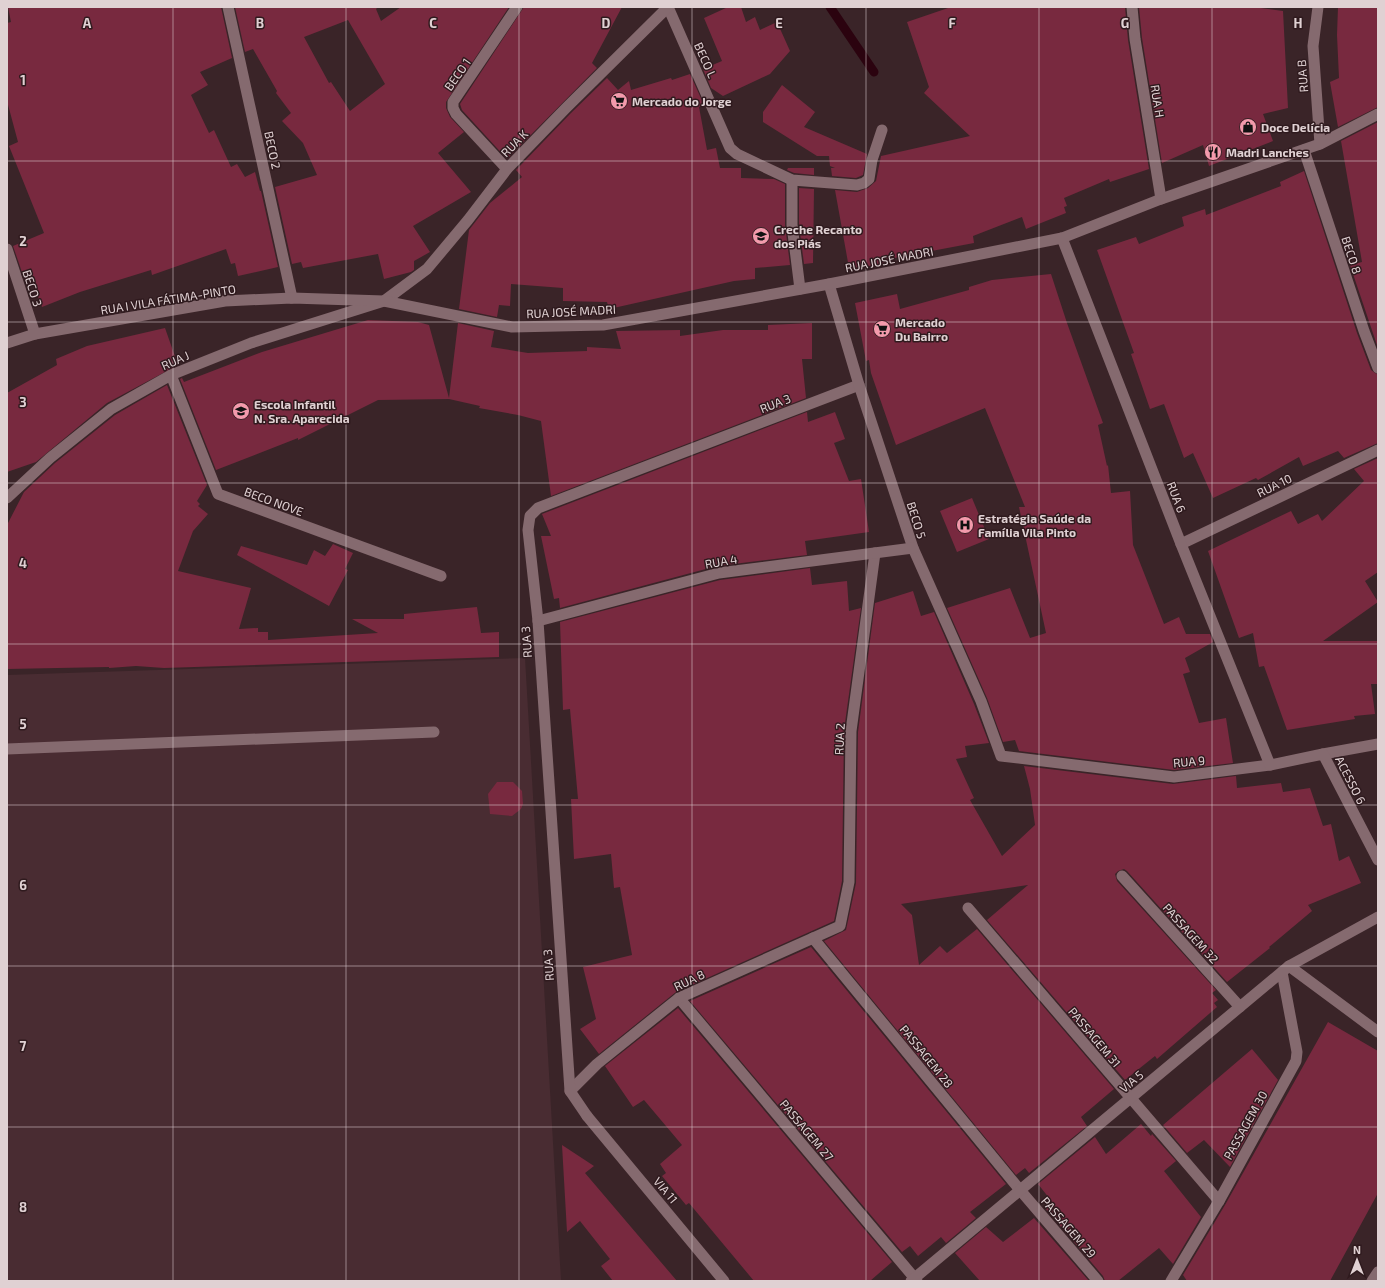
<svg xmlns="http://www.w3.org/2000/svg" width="1385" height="1288" font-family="'Exo 2',sans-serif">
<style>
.built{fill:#492c32}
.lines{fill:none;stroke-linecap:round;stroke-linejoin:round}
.stream{stroke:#2b030f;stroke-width:9}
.building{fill:#78293f;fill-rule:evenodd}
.service{stroke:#856a6f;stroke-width:11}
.minor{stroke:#856a6f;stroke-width:11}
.tertiary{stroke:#856a6f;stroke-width:11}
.grid{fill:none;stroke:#e0d1d3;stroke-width:1;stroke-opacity:0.55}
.labels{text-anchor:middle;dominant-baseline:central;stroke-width:3;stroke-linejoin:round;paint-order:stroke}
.street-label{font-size:12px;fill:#e0d1d3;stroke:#2f1a1e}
.poi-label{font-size:12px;font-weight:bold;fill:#e0d1d3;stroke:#2f1a1e;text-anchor:start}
.grid-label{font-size:13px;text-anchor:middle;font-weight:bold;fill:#e0d1d3;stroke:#2f1a1e;stroke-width:3;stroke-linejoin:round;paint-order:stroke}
</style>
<rect width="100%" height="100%" fill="#3a2428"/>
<polygon class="built" points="525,658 561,1281 7,1281 7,675"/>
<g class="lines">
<polyline class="stream" points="830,7 874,72"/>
</g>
<g class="building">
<polygon points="8,7 221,7 232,58 200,72 208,85 191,95 209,133 214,130 231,167 237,164 245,177 255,172 260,191 261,191 278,267 238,276 235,263 231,264 226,249 152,275 151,270 80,292 42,307 31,279 25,281 13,246 44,233 9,146 18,142 7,101 7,23 11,22"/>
<path d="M235,7H378L376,9L381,21L401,7H509L446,102V108L450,117L464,132L438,153L471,192L413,226L430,252L414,261V270L411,272L384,279L378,254L303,268L301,262L292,264L275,187L317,175L303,143L282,121L291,113L276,93L277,91L253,49L245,52ZM348,20L385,84L350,111L331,82L329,83L304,37Z"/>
<polygon points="524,7 622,7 592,63 597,68 507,159 462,110 460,104"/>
<polygon points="728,7 741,7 746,22 755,17 760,30 777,22 790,51 770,74 723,96 711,88 703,69 722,61 704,18"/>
<polygon points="951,7 1125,7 1128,40 1149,169 1110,182 1109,179 1064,198 1067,206 1064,207 1066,213 1026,229 1022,217 973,236 974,243 889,259 890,264 849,268 835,190 857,192 868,188 876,181 881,156 970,136 924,93 929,87 907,22"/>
<polygon points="1139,7 1253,7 1283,11 1288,108 1263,114 1273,141 1209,166 1203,145 1162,163 1142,38"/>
<polygon points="1338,7 1378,7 1378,107 1338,127 1330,82 1339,78 1337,35"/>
<polygon points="690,74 704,105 699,107 707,150 716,148 720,168 741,168 741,178 774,179 785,184 785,225 790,265 755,268 755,279 734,281 609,309 607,302 563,301 563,288 511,284 510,306 499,305 497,317 459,309 469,230 490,203 522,177 516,170 571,113 607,78 618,90 629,81 631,90 671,78 672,80"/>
<polygon points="782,85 815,112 804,127 867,154 863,175 856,178 832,176 831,168 835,168 830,166 829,156 817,156 763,122 763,112"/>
<polygon points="1378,122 1378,348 1350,265 1362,262 1341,141"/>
<polygon points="788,168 814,168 814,175 794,173 787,170"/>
<polygon points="1304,171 1357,333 1371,370 1378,375 1378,443 1344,458 1338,451 1303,466 1299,457 1258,480 1256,478 1213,498 1193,453 1184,458 1164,404 1150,409 1131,354 1134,353 1097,250 1136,237 1139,244 1184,226 1182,217 1205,209 1206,215 1281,186 1280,182"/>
<polygon points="799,188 814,189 813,263 804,264 799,225"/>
<polygon points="1051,274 1067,323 1103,423 1098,425 1107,466 1108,465 1111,493 1130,491 1133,545 1164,624 1179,617 1186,634 1210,634 1213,642 1185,658 1190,672 1183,674 1199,723 1226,718 1233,763 1174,770 1019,751 1015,740 1003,742 987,698 947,608 1010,588 1030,638 1046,633 1019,507 1025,507 985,408 896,445 871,373 869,360 866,361 855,303 897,294 900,309 969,290 969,287 992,280"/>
<polygon points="368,320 418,322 429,325 449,398 458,323 494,331 491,347 528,353 587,351 587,347 621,349 616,331 680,330 680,336 723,330 768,330 768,325 812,323 812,359 802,359 806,398 551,496 541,421 518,415 479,408 480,406 449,399 378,400 298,440 298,438 216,470 180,379 182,378 184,382 262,352"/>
<polygon points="165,328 178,365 107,403 36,462 7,472 7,393 57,365 56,359 87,346"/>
<polygon points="167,385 207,485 197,501 200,504 198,506 208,514 193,531 178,571 251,588 239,629 258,628 258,632 268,632 268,640 378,633 352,619 404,619 404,614 477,607 481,633 499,632 499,657 164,668 136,666 109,668 109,667 7,669 7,525 24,492 55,463 115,415"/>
<polygon points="807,412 808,422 835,412 845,439 834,443 849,481 861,479 869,532 805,541 807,555 717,566 560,608 559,598 554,599 541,536 551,536 542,514"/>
<polygon points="1378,458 1378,572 1365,581 1378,602 1323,641 1378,641 1378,684 1371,684 1375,714 1354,716 1355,719 1287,730 1264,666 1259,667 1253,633 1239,638 1208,551 1291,511 1298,524 1318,514 1322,521 1364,481 1354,469"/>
<polygon points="972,498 989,539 957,552 940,511"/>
<polygon points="333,544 353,553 345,569 348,570 329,606 237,555 241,546 307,565 314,550 325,556"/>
<polygon points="810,568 812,585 847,581 849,611 861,608 844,730 842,881 834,921 676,992 599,1054 580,1029 596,1019 583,967 632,955 620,887 614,888 611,854 574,859 571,799 578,799 570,709 563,710 560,622 720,580"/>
<polygon points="913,591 921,616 934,612 974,704 989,743 965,746 967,757 956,759 974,798 970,800 1002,856 1035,825 1030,789 1024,766 1173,784 1236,776 1237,788 1281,783 1283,792 1310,788 1323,826 1331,824 1339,861 1349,856 1361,883 1308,905 1312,911 1269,947 1270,948 1227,982 1127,871 1124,869 1118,871 1115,874 1117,881 1216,990 1212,993 1218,1000 1214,1003 1217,1007 1157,1059 1155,1056 1125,1080 987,920 1028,885 901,904 912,915 919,965 940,946 947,953 977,929 1114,1089 1081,1117 1087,1126 1029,1173 1025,1168 1016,1175 824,941 846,930 856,883 858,732 875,603"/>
<polygon points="497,782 513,782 522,791 523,804 521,809 512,816 490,814 488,794"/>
<polygon points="811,947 1006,1184 970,1212 976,1218 946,1243 941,1237 918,1256 910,1246 902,1252 690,1001"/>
<polygon points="678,1008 892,1262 870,1281 754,1281 689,1203 686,1205 662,1176 666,1173 660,1164 682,1145 644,1100 633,1107 605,1066"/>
<polygon points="1328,1022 1378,1051 1378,1193 1330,1281 1187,1281 1183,1275 1225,1205"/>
<polygon points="1252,1049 1278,1080 1230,1167 1204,1140 1187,1153 1163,1125"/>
<polygon points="1141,1124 1151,1136 1152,1134 1176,1161 1164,1171 1201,1217 1173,1264 1159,1248 1118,1281 1105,1281 1103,1276 1046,1209 1053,1203 1038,1184 1095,1137 1106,1154"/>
<polygon points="562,1145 594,1166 585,1173 677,1281 613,1281 601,1266 610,1259 580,1221 567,1232"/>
<polygon points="1034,1218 1089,1281 980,1281 955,1253 986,1227 1003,1242"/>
</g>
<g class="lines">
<g class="service">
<polyline points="228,7 292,298"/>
<polyline points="668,7 730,148 737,154 792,180 857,185 864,183 869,179 872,160 882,130"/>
<polyline points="1304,150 1364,331 1378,368"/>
<polyline points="507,169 456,114 453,108 453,102 517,7"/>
<polyline points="792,180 792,225 800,289"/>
<polyline points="7,249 35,334"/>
<polyline points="171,375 218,494 441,576"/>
<polyline points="7,749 434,732"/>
<polyline points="1122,876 1240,1007"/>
<polyline points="968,908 1219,1201"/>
<polyline points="813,938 1020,1190 1098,1281"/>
<polyline points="1289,966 1378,1032"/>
<polyline points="679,998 917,1281"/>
<polyline points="570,1091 597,1064 679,998 840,926 849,882 851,731 875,553"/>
<polyline points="587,1116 570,1091 538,621 528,530 530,516 538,508 859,385"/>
<polyline points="1171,1281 1219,1201 1296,1061 1297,1052 1282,972"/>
</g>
<g class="minor">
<polyline points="1132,7 1135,39 1161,199"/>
<polyline points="1318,7 1313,46 1320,144"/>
<polyline points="829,284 859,385 913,548 981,701 1001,756 1174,777 1270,765"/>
<polyline points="7,498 50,458 111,409 171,375 251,343 384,301 427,269 468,220 507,169 566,108 668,7"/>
<polyline points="1181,544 1378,450"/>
<polyline points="538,621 719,573 913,548"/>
<polyline points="1323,754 1378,744"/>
<polyline points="587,1116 724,1281"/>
<polyline points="911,1281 1289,966 1378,917"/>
<polyline points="1372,1281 1378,1272"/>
</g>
<g class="tertiary">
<polyline points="1062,238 1181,544 1270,765 1323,754 1378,860"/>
<polyline points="7,343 35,334 225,301 292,298 384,301 512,327 603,325 829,284 1062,238 1161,199 1320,144 1378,114"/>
</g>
</g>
<path class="grid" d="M173,7V1281M346,7V1281M519,7V1281M692,7V1281M866,7V1281M1039,7V1281M1212,7V1281M7,161H1378M7,322H1378M7,483H1378M7,644H1378M7,805H1378M7,966H1378M7,1127H1378"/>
<defs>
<g id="supermarket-disc" transform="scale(0.9)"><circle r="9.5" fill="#f39aac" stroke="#2f1a1e"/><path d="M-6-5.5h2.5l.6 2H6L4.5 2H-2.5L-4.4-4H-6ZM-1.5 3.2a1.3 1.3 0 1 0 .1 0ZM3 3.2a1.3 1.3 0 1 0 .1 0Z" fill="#111"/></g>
<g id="shop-disc" transform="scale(0.9)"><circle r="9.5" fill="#f39aac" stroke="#2f1a1e"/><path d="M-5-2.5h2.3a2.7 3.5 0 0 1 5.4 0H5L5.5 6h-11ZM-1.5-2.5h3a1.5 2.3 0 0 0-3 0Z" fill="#111"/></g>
<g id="restaurant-disc" transform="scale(0.9)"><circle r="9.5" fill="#f39aac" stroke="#2f1a1e"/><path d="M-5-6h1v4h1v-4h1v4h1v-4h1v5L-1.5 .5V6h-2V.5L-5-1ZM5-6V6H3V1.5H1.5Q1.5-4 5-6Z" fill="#111"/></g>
<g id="school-disc" transform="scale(0.9)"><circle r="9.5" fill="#f39aac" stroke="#2f1a1e"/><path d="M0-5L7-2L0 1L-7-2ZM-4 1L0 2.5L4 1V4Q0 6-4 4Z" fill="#111"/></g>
<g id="hospital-disc" transform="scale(0.9)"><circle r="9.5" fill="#f39aac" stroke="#2f1a1e"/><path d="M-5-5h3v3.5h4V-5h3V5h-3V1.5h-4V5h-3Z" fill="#111"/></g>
</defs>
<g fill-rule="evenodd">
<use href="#supermarket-disc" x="619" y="101"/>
<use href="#shop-disc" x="1248" y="127"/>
<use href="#restaurant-disc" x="1213" y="152"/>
<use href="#school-disc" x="761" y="236"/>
<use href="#supermarket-disc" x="882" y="329"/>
<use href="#school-disc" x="241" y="411"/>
<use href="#hospital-disc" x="965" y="525"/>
</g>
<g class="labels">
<g class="street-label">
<text transform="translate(706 60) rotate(66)">BECO L</text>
<text transform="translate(457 74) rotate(-55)">BECO 1</text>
<text transform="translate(1302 76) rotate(-94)">RUA B</text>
<text transform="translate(1158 101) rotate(81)">RUA H</text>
<text transform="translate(514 143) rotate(-46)">RUA K</text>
<text transform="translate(273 150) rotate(78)">BECO 2</text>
<text transform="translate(1352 255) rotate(72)">BECO 8</text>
<text transform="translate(889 259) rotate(-11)">RUA JOSÉ MADRI</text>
<text transform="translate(33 288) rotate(72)">BECO 3</text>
<text transform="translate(168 299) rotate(-9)">RUA I VILA FÁTIMA-PINTO</text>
<text transform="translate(571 311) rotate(-3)">RUA JOSÉ MADRI</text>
<text transform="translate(175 360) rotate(-24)">RUA J</text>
<text transform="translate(775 403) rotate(-21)">RUA 3</text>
<text transform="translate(1274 485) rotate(-26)">RUA 10</text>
<text transform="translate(1177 497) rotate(69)">RUA 6</text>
<text transform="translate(274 501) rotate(20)">BECO NOVE</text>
<text transform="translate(917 520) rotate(72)">BECO 5</text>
<text transform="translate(721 561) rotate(-10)">RUA 4</text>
<text transform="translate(526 642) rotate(-94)">RUA 3</text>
<text transform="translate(839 739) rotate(-87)">RUA 2</text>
<text transform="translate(1189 761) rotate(-5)">RUA 9</text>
<text transform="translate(1351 780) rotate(63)">ACESSO 6</text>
<text transform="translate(1191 933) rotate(48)">PASSAGEM 32</text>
<text transform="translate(548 965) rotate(-94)">RUA 3</text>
<text transform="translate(689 980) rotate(-26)">RUA 8</text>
<text transform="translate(1095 1037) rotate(50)">PASSAGEM 31</text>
<text transform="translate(927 1056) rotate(51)">PASSAGEM 28</text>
<text transform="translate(1131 1081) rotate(-40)">VIA 5</text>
<text transform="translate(1245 1125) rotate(-61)">PASSAGEM 30</text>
<text transform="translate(807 1130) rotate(50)">PASSAGEM 27</text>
<text transform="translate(666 1190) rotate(50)">VIA 11</text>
<text transform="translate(1069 1227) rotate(49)">PASSAGEM 29</text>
</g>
<g class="poi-label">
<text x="632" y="101">Mercado do Jorge</text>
<text x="1261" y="127">Doce Delícia</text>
<text x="1226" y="152">Madri Lanches</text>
<text x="774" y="229">Creche Recanto<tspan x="774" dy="14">dos Piás</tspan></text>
<text x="895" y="322">Mercado<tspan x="895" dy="14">Du Bairro</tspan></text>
<text x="254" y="404">Escola Infantil<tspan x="254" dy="14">N. Sra. Aparecida</tspan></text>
<text x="978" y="518">Estratégia Saúde da<tspan x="978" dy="14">Família Vila Pinto</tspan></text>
</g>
</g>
<g class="grid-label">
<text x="87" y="28">A</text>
<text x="260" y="28">B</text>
<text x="433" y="28">C</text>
<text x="606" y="28">D</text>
<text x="779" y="28">E</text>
<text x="952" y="28">F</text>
<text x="1125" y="28">G</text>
<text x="1298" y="28">H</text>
<text x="23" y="85">1</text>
<text x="23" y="246">2</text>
<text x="23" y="407">3</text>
<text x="23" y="568">4</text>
<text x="23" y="729">5</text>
<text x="23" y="890">6</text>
<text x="23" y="1051">7</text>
<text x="23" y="1212">8</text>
</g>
<rect width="1385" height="1288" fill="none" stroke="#e0d1d3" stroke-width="16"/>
<g transform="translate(1357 1260)" stroke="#2f1a1e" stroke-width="3" paint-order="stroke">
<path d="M0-3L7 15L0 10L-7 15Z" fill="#e0d1d3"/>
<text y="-6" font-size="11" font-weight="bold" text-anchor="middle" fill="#e0d1d3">N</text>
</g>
</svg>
